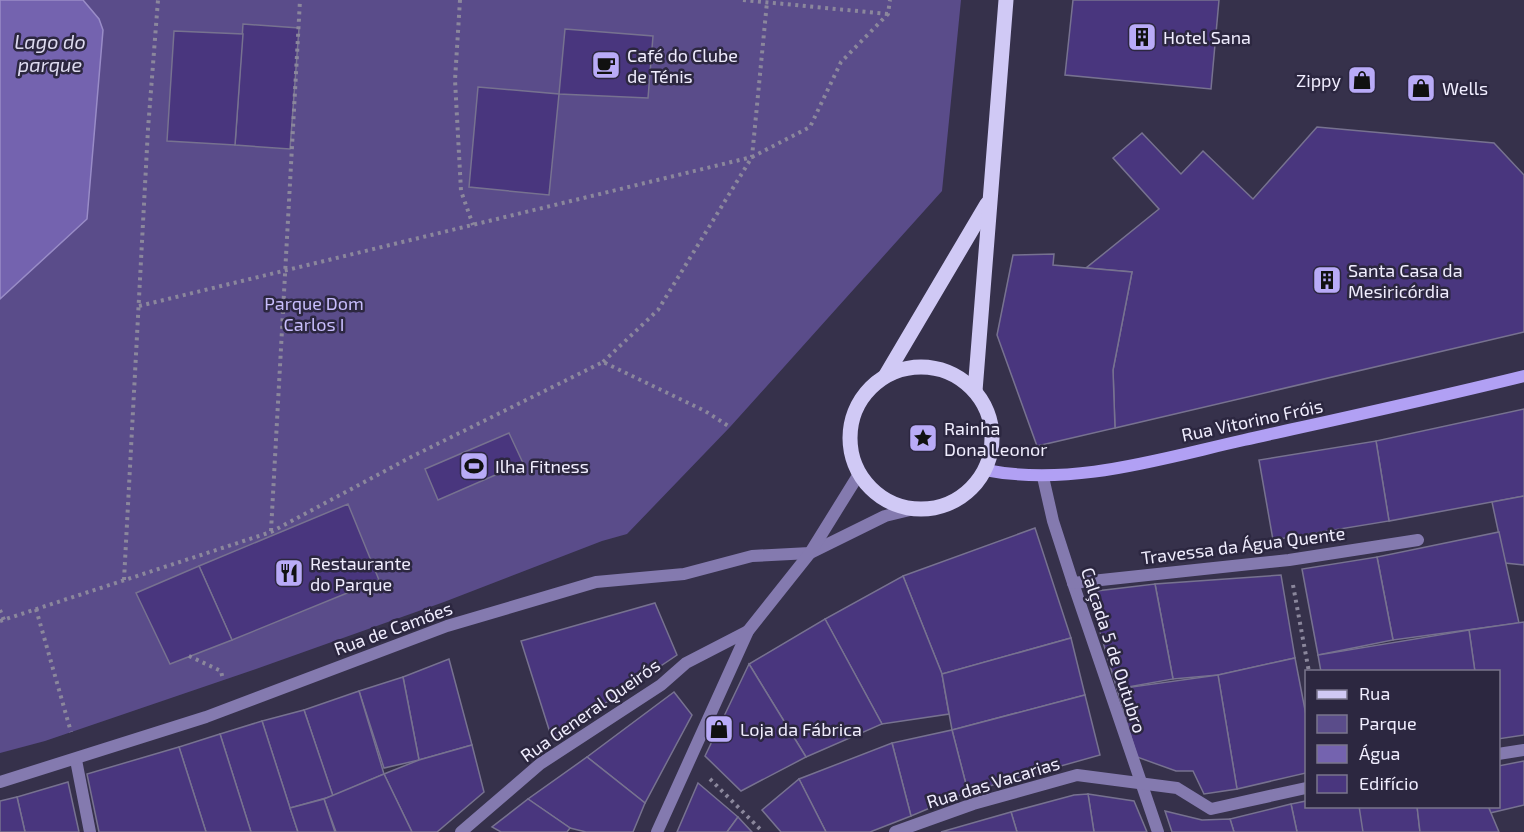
<svg xmlns="http://www.w3.org/2000/svg" width="1524" height="832" font-family="'Exo 2',sans-serif">
<style>
.green{fill:#5a4c8a}
.water{fill:#7463af;stroke:#998cc7;stroke-width:1.5}
.building{fill:#49367e;stroke:#777290;stroke-width:1.5}
.lines{fill:none;stroke-linecap:round;stroke-linejoin:round}
.path{stroke:#8b879c;stroke-width:4;stroke-dasharray:3 4.5;stroke-linecap:butt}
.street{stroke:#847aaf;stroke-width:12}
.secondary{stroke:#b1a0f4;stroke-width:12}
.primary{stroke:#d0c9f5;stroke-width:15}
.labels{text-anchor:middle;dominant-baseline:central;stroke-width:5;stroke-linejoin:round;paint-order:stroke}
.poi-label{font-size:18px;fill:#f0edfe;stroke:#2c2740;text-anchor:start}
.park-label{font-size:18px;fill:#c8bdfc;stroke:#2c2740}
.street-label{font-size:18px;fill:#f0edfe;stroke:#2c2740}
.water-label{font-size:20px;font-style:italic;fill:#dddaef;stroke:#2c2740}
</style>
<rect width="100%" height="100%" fill="#36314b"/>
<polygon class="green" points="0,0 961,0 942,191 730,427 627,534 602,541 444,602 256,669 45,741 0,753"/>
<polygon class="water" points="0,0 83,0 99,19 103,30 87,219 0,299"/>
<g class="building">
<polygon points="1073,0 1219,0 1211,89 1065,75"/>
<polygon points="243,24 299,28 290,149 235,145"/>
<polygon points="565,29 653,36 648,98 559,94"/>
<polygon points="174,31 243,34 235,145 167,141"/>
<polygon points="478,87 559,94 549,195 469,187"/>
<polygon points="1317,127 1494,143 1524,175 1524,332 1115,428 1113,370 1132,272 1086,268 1159,209 1113,158 1142,133 1181,174 1203,151 1253,199"/>
<polygon points="1054,254 1053,265 1132,272 1113,370 1115,428 1037,446 997,335 1013,255"/>
<polygon points="1524,409 1524,496 1389,521 1376,441"/>
<polygon points="509,433 523,463 438,500 425,469"/>
<polygon points="1376,441 1389,521 1273,540 1259,460"/>
<polygon points="1524,496 1524,565 1505,563 1492,502"/>
<polygon points="348,504 379,580 232,640 199,566"/>
<polygon points="1035,528 1071,638 942,674 903,576"/>
<polygon points="1499,532 1519,623 1393,640 1377,557"/>
<polygon points="1377,557 1393,640 1318,655 1302,569"/>
<polygon points="199,566 232,640 170,664 136,593"/>
<polygon points="1281,575 1295,658 1218,675 1173,679 1155,584"/>
<polygon points="903,576 942,674 949,714 882,724 825,619"/>
<polygon points="1155,584 1173,679 1117,689 1088,592"/>
<polygon points="655,603 677,655 552,739 521,641"/>
<polygon points="825,619 882,724 806,757 749,664"/>
<polygon points="1524,622 1524,735 1498,739 1498,672 1475,672 1469,630"/>
<polygon points="1469,630 1475,672 1321,672 1318,655"/>
<polygon points="1071,638 1085,695 952,730 942,674"/>
<polygon points="1295,658 1306,715 1306,773 1237,789 1218,675"/>
<polygon points="449,659 472,745 419,760 403,677"/>
<polygon points="749,664 806,757 741,791 705,756"/>
<polygon points="1218,675 1237,789 1204,794 1193,771 1176,771 1137,757 1117,689"/>
<polygon points="403,677 419,760 384,768 359,691"/>
<polygon points="359,691 384,774 333,796 304,710"/>
<polygon points="674,692 692,715 645,803 587,757"/>
<polygon points="1085,695 1100,755 968,792 952,730"/>
<polygon points="304,710 333,796 290,808 262,721"/>
<polygon points="262,721 290,808 298,832 251,832 220,734"/>
<polygon points="952,730 968,792 911,816 892,743"/>
<polygon points="220,734 251,832 206,832 179,747"/>
<polygon points="892,743 911,816 870,832 826,832 799,779"/>
<polygon points="472,745 484,792 437,832 412,832 384,774 419,760"/>
<polygon points="179,747 206,832 99,832 87,774"/>
<polygon points="587,757 645,803 633,832 586,832 570,828 528,799"/>
<polygon points="1524,761 1524,805 1490,813 1489,806 1498,806 1498,766"/>
<polygon points="384,774 412,832 336,832 324,799"/>
<polygon points="799,779 826,832 781,832 762,810"/>
<polygon points="68,782 79,832 25,832 17,797"/>
<polygon points="698,783 738,817 727,832 677,832"/>
<polygon points="1088,794 1134,801 1147,832 1094,832"/>
<polygon points="1088,794 1094,832 1017,832 1011,812 1074,795"/>
<polygon points="17,797 25,832 0,832 0,801"/>
<polygon points="324,799 335,832 298,832 290,808"/>
<polygon points="528,799 570,828 567,832 501,832 492,827"/>
<polygon points="1306,801 1306,806 1360,806 1364,832 1297,832 1291,804"/>
<polygon points="1291,804 1297,832 1234,832 1230,819"/>
<polygon points="1359,806 1417,806 1420,832 1363,832"/>
<polygon points="1417,806 1488,806 1499,832 1420,832"/>
<polygon points="1165,811 1202,820 1230,819 1234,832 1172,832"/>
<polygon points="1011,812 1017,832 941,832"/>
<polygon points="738,817 752,832 727,832"/>
</g>
<g class="lines">
<g class="path">
<polyline points="460,0 455,80 461,191 473,225"/>
<polyline points="743,0 888,14"/>
<polyline points="139,306 752,157 767,2"/>
<polyline points="603,362 658,310 752,157 810,127 841,62 888,14 890,0"/>
<polyline points="271,531 300,0"/>
<polyline points="124,580 148,129 158,0"/>
<polyline points="1293,585 1309,672"/>
<polyline points="36,609 71,732"/>
<polyline points="0,610 4,620"/>
<polyline points="0,621 271,532 411,457 603,362 705,411 730,427"/>
<polyline points="189,656 221,671 223,680"/>
<polyline points="710,779 763,832"/>
</g>
<g class="street">
<polyline points="1043,477 1053,521 1073,583 1158,832"/>
<polyline points="1073,583 1289,560 1418,540"/>
<polyline points="1498,754 1524,750"/>
<polyline points="76,760 90,832"/>
<polyline points="0,782 206,717 447,626 596,582 684,574 752,556 810,553 885,516 914,509"/>
<polyline points="461,832 540,764 661,685 686,663 748,631"/>
<polyline points="657,832 748,631 810,553 859,474"/>
<polyline points="895,832 973,804 1077,775 1177,788 1211,809 1306,788"/>
</g>
<path class="secondary" d="M985,470C1072,487 1159,459 1244,440C1338,419 1431,399 1524,376"/>
<g class="primary">
<circle cx="921" cy="438" r="71"/>
<polyline points="886,375 987,204"/>
<polyline points="975,391 1006,0"/>
</g>
</g>
<defs>
<g id="building-square" transform="scale(1.5)"><rect x="-9" y="-9" width="18" height="18" rx="4" fill="#b9abf7" stroke="#2c2740"/><path d="M-4-6H4V6H1V3H-1V6H-4ZM-2.5-4.3h1.7v1.8h-1.7ZM.8-4.3h1.7v1.8H.8ZM-2.5-1h1.7V.8h-1.7ZM.8-1h1.7V.8H.8Z" fill="#111"/></g>
<g id="cafe-square" transform="scale(1.5)"><rect x="-9" y="-9" width="18" height="18" rx="4" fill="#b9abf7" stroke="#2c2740"/><path d="M-5.5-4.5H6V0H3Q3 3.5 0 3.5H-2.5Q-5.5 3.5-5.5 0ZM3-3.2v2h1.7v-2ZM-6 4.5H4V6H-6Z" fill="#111"/></g>
<g id="shop-square" transform="scale(1.5)"><rect x="-9" y="-9" width="18" height="18" rx="4" fill="#b9abf7" stroke="#2c2740"/><path d="M-5-2.5h2.3a2.7 3.5 0 0 1 5.4 0H5L5.5 6h-11ZM-1.5-2.5h3a1.5 2.3 0 0 0-3 0Z" fill="#111"/></g>
<g id="sight-square" transform="scale(1.5)"><rect x="-9" y="-9" width="18" height="18" rx="4" fill="#b9abf7" stroke="#2c2740"/><path d="M0-6L1.8-2.2L6-1.7L2.9 1.2L3.7 5.4L0 3.3L-3.7 5.4L-2.9 1.2L-6-1.7L-1.8-2.2Z" fill="#111"/></g>
<g id="stadium-square" transform="scale(1.5)"><rect x="-9" y="-9" width="18" height="18" rx="4" fill="#b9abf7" stroke="#2c2740"/><path d="M0-5a6.5 5 0 1 0 0 10a6.5 5 0 1 0 0-10ZM-3.5-1.8h7v3.6h-7Z" fill="#111"/></g>
<g id="restaurant-square" transform="scale(1.5)"><rect x="-9" y="-9" width="18" height="18" rx="4" fill="#b9abf7" stroke="#2c2740"/><path d="M-5-6h1v4h1v-4h1v4h1v-4h1v5L-1.5 .5V6h-2V.5L-5-1ZM5-6V6H3V1.5H1.5Q1.5-4 5-6Z" fill="#111"/></g>
</defs>
<g fill-rule="evenodd">
<use href="#building-square" x="1142" y="37"/>
<use href="#cafe-square" x="606" y="65"/>
<use href="#shop-square" x="1362" y="80"/>
<use href="#shop-square" x="1421" y="88"/>
<use href="#building-square" x="1327" y="280"/>
<use href="#sight-square" x="923" y="438"/>
<use href="#stadium-square" x="474" y="466"/>
<use href="#restaurant-square" x="289" y="573"/>
<use href="#shop-square" x="719" y="729"/>
</g>
<g class="labels">
<g class="poi-label">
<text x="1163" y="37">Hotel Sana</text>
<text x="627" y="55">Café do Clube<tspan x="627" dy="21">de Ténis</tspan></text>
<text x="1341" y="80" text-anchor="end">Zippy</text>
<text x="1442" y="88">Wells</text>
<text x="1348" y="270">Santa Casa da<tspan x="1348" dy="21">Mesiricórdia</tspan></text>
<text x="944" y="428">Rainha<tspan x="944" dy="21">Dona Leonor</tspan></text>
<text x="495" y="466">Ilha Fitness</text>
<text x="310" y="563">Restaurante<tspan x="310" dy="21">do Parque</tspan></text>
<text x="740" y="729">Loja da Fábrica</text>
</g>
<g class="park-label">
<text x="314" y="303">Parque Dom<tspan x="314" dy="21">Carlos I</tspan></text>
</g>
<g class="street-label">
<text transform="translate(1252 420) rotate(-12)">Rua Vitorino Fróis</text>
<text transform="translate(1243 545) rotate(-7)">Travessa da Água Quente</text>
<text transform="translate(393 628) rotate(-20)">Rua de Camões</text>
<text transform="translate(1114 650) rotate(72)">Calçada 5 de Outubro</text>
<text transform="translate(590 710) rotate(-35)">Rua General Queirós</text>
<text transform="translate(993 782) rotate(-17)">Rua das Vacarias</text>
</g>
<g class="water-label">
<text x="50" y="41">Lago do<tspan x="50" dy="23">parque</tspan></text>
</g>
</g>
<rect x="1305" y="670" width="195" height="138" fill="#2c2740" stroke="#7a768c" stroke-width="1.5"/>
<rect x="1317" y="690" width="30" height="9" fill="#d0c9f5" stroke="#7a768c" stroke-width="1.5"/>
<text x="1359" y="700" font-size="18" fill="#f0edfe">Rua</text>
<rect x="1317" y="715" width="30" height="18" fill="#5a4c8a" stroke="#7a768c" stroke-width="1.5"/>
<text x="1359" y="730" font-size="18" fill="#f0edfe">Parque</text>
<rect x="1317" y="745" width="30" height="18" fill="#7463af" stroke="#7a768c" stroke-width="1.5"/>
<text x="1359" y="760" font-size="18" fill="#f0edfe">Água</text>
<rect x="1317" y="775" width="30" height="18" fill="#49367e" stroke="#7a768c" stroke-width="1.5"/>
<text x="1359" y="790" font-size="18" fill="#f0edfe">Edifício</text>
</svg>
